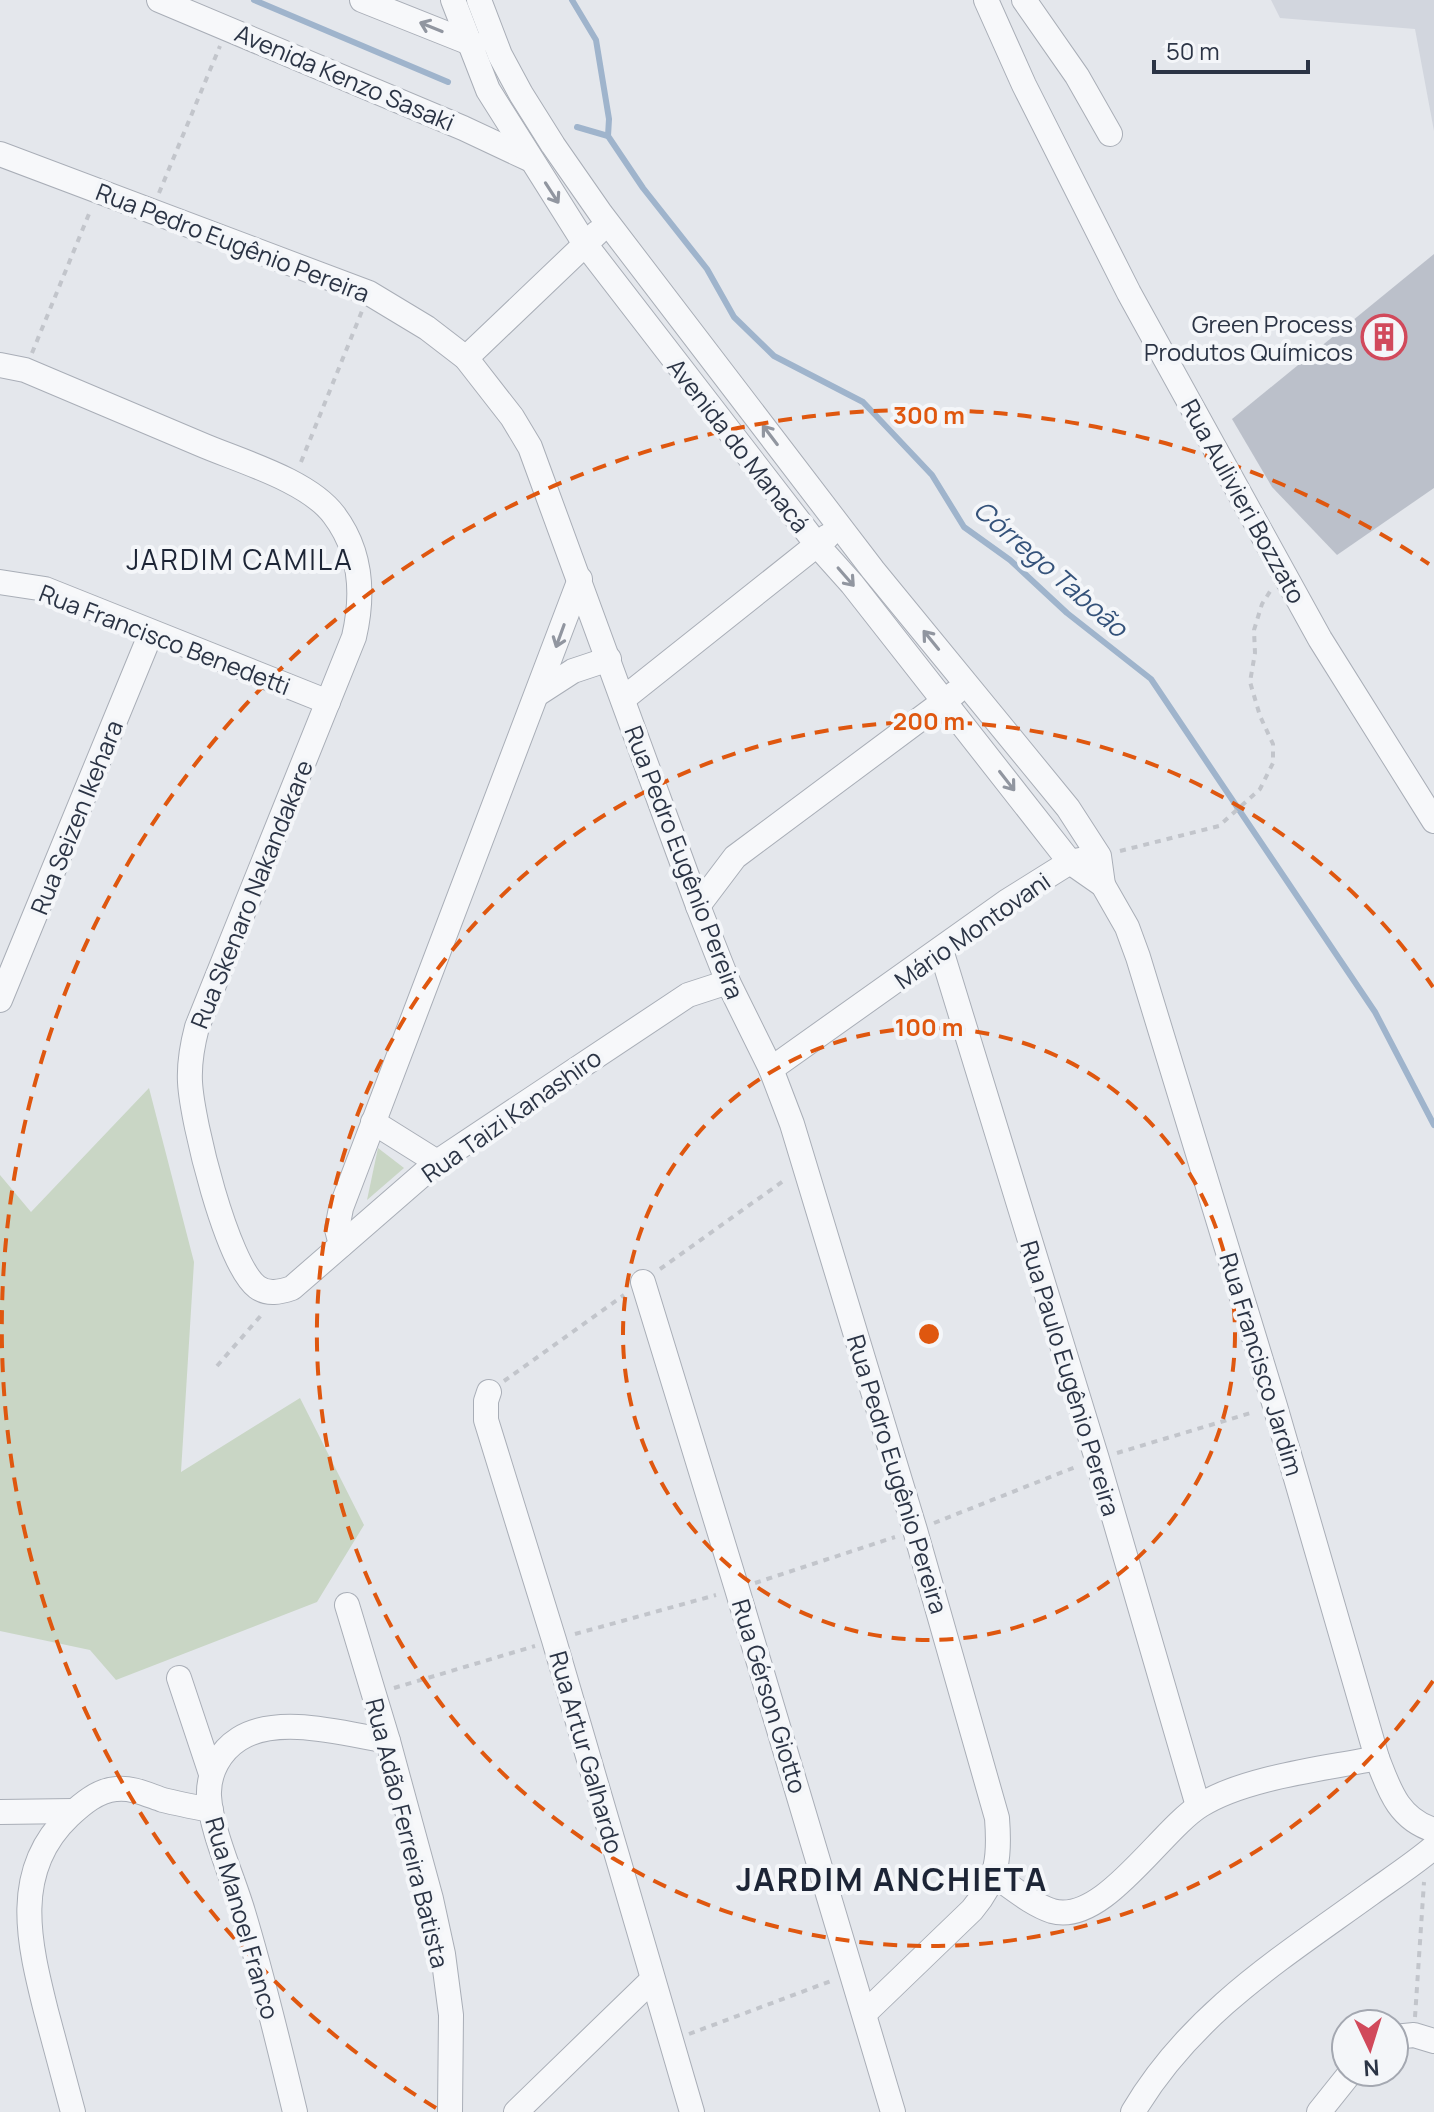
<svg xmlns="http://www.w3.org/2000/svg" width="1434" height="2112" font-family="Manrope,sans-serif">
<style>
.built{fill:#d2d6de}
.green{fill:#c9d6c5}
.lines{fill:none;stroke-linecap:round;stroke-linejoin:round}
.stream{stroke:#9fb4cc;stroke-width:6}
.building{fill:#bbc0ca}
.minor-casing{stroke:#a9aeb7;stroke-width:26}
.path{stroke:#c2c5cb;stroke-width:4;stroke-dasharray:6 6;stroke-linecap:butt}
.minor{stroke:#f7f8fa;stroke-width:24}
.oneway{stroke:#9196a0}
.ring{fill:none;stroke:#df570f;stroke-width:4;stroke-dasharray:14 10}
.labels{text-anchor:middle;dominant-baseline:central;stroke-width:8;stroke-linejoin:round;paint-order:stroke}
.street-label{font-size:24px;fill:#2b3445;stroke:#f4f6f9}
.poi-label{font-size:24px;fill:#2b3445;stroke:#f4f6f9;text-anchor:end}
.water-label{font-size:26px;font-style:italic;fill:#34527a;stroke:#f4f6f9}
.quarter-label{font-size:28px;letter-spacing:2px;fill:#1d2536;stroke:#f4f6f9}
.district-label{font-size:32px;font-weight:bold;letter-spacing:2px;fill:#1d2536;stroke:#f4f6f9}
.centre{fill:#df570f;stroke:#f4f6f9;stroke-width:4}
.ring-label{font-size:24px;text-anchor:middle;font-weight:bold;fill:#df570f;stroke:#f4f6f9;stroke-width:8;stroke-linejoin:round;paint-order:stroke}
</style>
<rect width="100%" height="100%" fill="#e4e7ec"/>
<polygon class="built" points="1271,0 1434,0 1434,131 1415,29 1280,18"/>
<g class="green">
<polygon points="149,1088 194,1262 181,1472 300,1398 364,1525 317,1602 116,1680 90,1650 0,1631 0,1175 31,1212"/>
<polygon points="378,1148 404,1168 367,1200"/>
</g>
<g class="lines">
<g class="stream">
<polyline points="254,0 448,82"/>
<polyline points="572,0 596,40 609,119 608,136 643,188 707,269 734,317 774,356 863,402 932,475 964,527 1010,560 1067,613 1151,679 1375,1012 1434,1125"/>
<polyline points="577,127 608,136"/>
</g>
</g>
<polygon class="building" points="1434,254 1434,488 1337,555 1272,487 1232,419"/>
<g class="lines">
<g class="minor-casing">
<g id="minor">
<polyline points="159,0 463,128 529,159"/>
<polyline points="362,0 475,45"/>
<path d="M453,0L488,90L585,244L818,546L852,584L1070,862L1103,885L1127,927L1138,957L1275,1406L1377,1758C1389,1789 1398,1819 1434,1830"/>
<polyline points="479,0 500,55 521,94 553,145 601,214 873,570 1068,808 1099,856 1103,885"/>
<polyline points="986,0 1024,85 1129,293 1320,639 1434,821"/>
<polyline points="1024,0 1077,76 1110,134"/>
<path d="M0,154L369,293L427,328L466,358L512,417L530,447L698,906L728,982L771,1069L792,1124L915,1530L997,1818C1000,1857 998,1879 972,1910L865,2013"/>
<polyline points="466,358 597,233"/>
<path d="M0,365L25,370C83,394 141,419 200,444C239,461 308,480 334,515C362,552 364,594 354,637L197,1027C192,1046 189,1063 190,1082C192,1122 227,1264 257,1287C268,1295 280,1292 292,1288L437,1162L688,995L728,982"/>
<polyline points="0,582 45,589 328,702"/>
<polyline points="539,693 573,671 609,659"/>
<polyline points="623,699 828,536"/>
<polyline points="698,906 735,857 955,693"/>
<polyline points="941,950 1097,1459 1198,1806"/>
<polyline points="0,1000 151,633"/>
<polyline points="771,1069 1006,902 1070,862 1085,859"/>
<polyline points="373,1122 437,1162"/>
<polyline points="341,1245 337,1229 341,1208 580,579"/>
<polyline points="643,1282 737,1589 893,2112"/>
<polyline points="489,1392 486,1401 486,1420 554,1640 692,2112"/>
<polyline points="347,1605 388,1741 431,1899 443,1954 451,2015 450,2112"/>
<polyline points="179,1678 211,1774"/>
<polyline points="0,1812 74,1811"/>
<path d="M995,1876C1013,1888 1031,1904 1052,1911C1103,1926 1160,1830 1201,1805C1246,1777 1324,1769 1377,1758"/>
<polyline points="1394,2037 1414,2035 1434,2041"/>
<path d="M73,2112C64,2078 55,2045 46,2011C29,1943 11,1871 69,1816C81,1805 98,1790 116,1789C132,1787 148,1795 163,1800C179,1804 195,1807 211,1810"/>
<path d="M295,2112C279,2045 263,1978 243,1912C233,1878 211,1830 209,1796C208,1773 220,1751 239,1739C278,1714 345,1734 388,1741"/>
<polyline points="516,2112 652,1980"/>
<path d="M1133,2112C1191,2014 1280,1959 1370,1894C1391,1879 1414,1864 1434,1847"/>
<polyline points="1319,2112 1351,2072"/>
</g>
</g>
<g class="path">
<polyline points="159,193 220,46"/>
<polyline points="32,353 91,209"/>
<polyline points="301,462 362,311"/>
<polyline points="1120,851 1219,826 1260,789 1273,763 1273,744 1260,716 1250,682 1255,653 1254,630 1262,604 1271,590"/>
<polyline points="660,1269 786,1179"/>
<polyline points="217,1366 264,1312"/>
<polyline points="504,1381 624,1295"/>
<polyline points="1117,1453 1254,1412"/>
<polyline points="934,1523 1078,1466"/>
<polyline points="755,1583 895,1537"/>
<polyline points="575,1634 716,1595"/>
<polyline points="394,1688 535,1646"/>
<polyline points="1415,2017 1424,1882"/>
<polyline points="689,2034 831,1981"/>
</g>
<use href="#minor" class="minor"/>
</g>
<defs><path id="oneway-shaft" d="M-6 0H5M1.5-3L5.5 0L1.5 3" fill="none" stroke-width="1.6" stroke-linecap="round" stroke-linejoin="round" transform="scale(2)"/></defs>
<g class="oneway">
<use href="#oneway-shaft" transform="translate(431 27) rotate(-158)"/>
<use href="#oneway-shaft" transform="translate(552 193) rotate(57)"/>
<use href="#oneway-shaft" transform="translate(770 435) rotate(-127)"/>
<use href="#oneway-shaft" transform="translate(846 577) rotate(49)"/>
<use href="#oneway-shaft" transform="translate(560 636) rotate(110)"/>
<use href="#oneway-shaft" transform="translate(931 640) rotate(-129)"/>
<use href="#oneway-shaft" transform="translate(1007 781) rotate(52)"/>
</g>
<g class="ring">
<circle cx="929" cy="1334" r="306"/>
<path d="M1433 1681A612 612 0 1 1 1433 987"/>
<path d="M436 2108A918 918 0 1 1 1429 564"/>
</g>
<defs>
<g id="building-ring" transform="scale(2.3)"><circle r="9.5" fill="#f4f6f9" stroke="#d1495b" stroke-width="1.5"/><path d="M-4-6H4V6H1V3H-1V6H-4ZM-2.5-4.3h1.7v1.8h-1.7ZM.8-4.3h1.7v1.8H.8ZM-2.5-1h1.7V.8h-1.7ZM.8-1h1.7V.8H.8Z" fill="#d1495b"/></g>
</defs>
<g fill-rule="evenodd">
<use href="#building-ring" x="1384" y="337"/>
</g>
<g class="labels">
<g class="street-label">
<text transform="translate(345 77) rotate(23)">Avenida Kenzo Sasaki</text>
<text transform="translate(233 242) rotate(21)">Rua Pedro Eugênio Pereira</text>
<text transform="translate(739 445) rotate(52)">Avenida do Manacá</text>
<text transform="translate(1244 501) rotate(61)">Rua Aulivieri Bozzato</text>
<text transform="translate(165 639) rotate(21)">Rua Francisco Benedetti</text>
<text transform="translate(76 817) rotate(-68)">Rua Seizen Ikehara</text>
<text transform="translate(685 862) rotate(69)">Rua Pedro Eugênio Pereira</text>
<text transform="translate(251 894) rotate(-68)">Rua Skenaro Nakandakare</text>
<text transform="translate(972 930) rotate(-35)">Mário Montovani</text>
<text transform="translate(511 1115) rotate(-35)">Rua Taizi Kanashiro</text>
<text transform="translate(1262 1364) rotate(73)">Rua Francisco Jardim</text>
<text transform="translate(1071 1378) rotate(73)">Rua Paulo Eugênio Pereira</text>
<text transform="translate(898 1474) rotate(73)">Rua Pedro Eugênio Pereira</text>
<text transform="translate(770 1696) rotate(73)">Rua Gérson Giotto</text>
<text transform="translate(587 1752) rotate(74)">Rua Artur Galhardo</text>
<text transform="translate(408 1833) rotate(76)">Rua Adão Ferreira Batista</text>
<text transform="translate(243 1918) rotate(74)">Rua Manoel Franco</text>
</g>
<g class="poi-label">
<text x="1353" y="323">Green Process<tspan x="1353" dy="28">Produtos Químicos</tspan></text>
</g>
<g class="water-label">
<text transform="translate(1051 568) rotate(41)">Córrego Taboão</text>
</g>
<g class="quarter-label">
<text x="240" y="559">JARDIM CAMILA</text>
</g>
<g class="district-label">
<text x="892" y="1879">JARDIM ANCHIETA</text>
</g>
</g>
<circle cx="929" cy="1334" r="12" class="centre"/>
<g class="ring-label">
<text x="929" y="424">300 m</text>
<text x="929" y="730">200 m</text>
<text x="929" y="1036">100 m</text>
</g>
<g transform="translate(1370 2048) rotate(176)"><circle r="38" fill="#f4f6f9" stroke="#a4a8b1" stroke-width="2"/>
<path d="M0-6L14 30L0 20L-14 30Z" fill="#d1495b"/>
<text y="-12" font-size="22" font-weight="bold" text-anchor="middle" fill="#2b3445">N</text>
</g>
<path d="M1154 60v12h154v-12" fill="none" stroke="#2b3445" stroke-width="4"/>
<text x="1166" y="60" font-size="24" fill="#2b3445" stroke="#f4f6f9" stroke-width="6" paint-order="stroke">50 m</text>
</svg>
